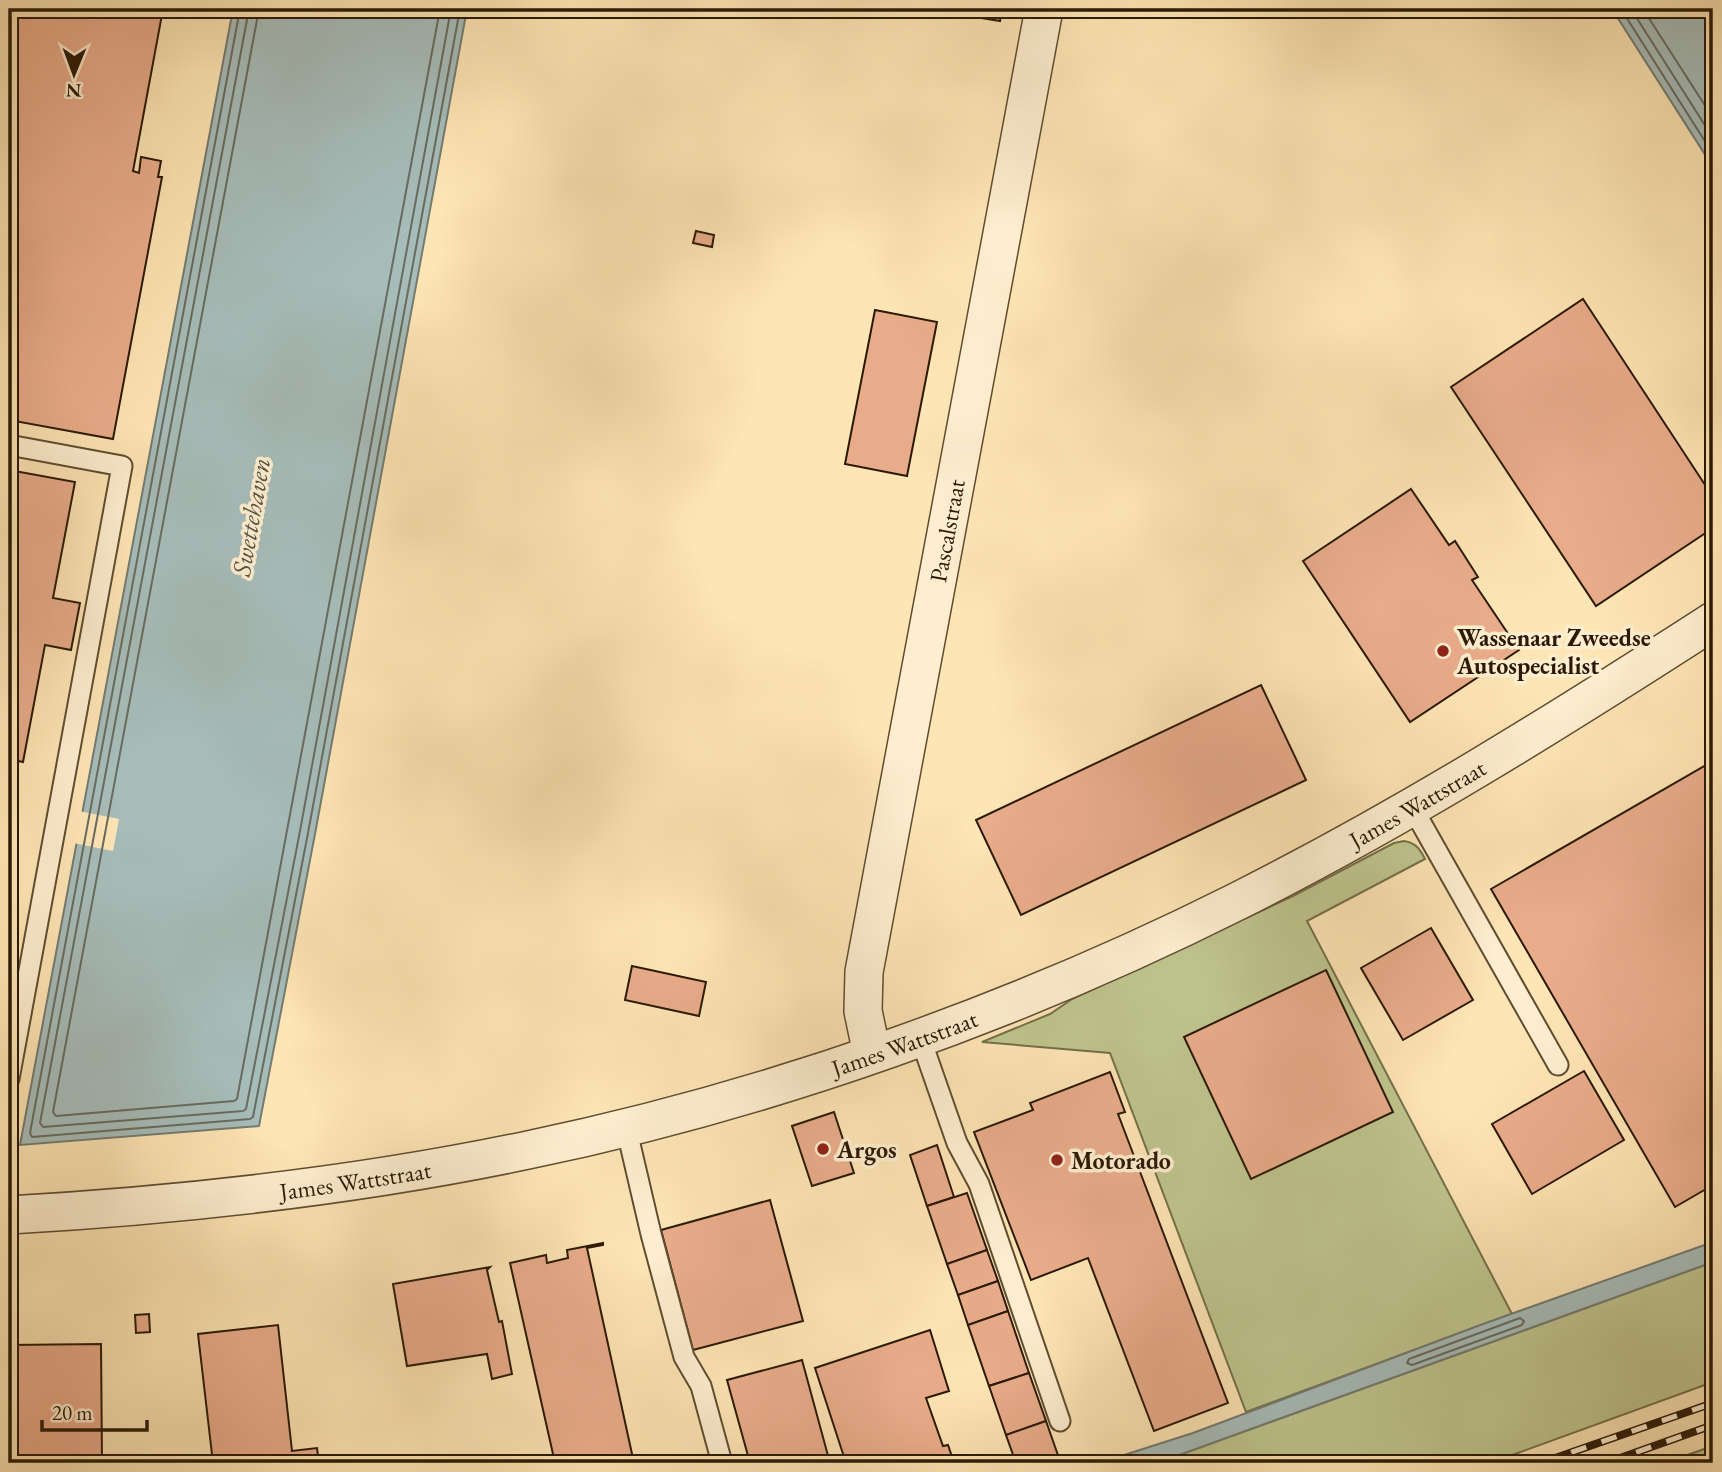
<svg xmlns="http://www.w3.org/2000/svg" width="1722" height="1472" font-family="'EB Garamond',serif">
<style>
.green{fill:#bfc58e;stroke:#74704a;stroke-width:2}
.water{fill:#a6bcb9;stroke:#747b71;stroke-width:2}
.pier{fill:#fee5b5}
.lines{fill:none;stroke-linecap:round;stroke-linejoin:round}
.shore{stroke:#686b5f;stroke-width:2}
.building{fill:#e9ac8b;stroke:#2a1a05;stroke-width:2}
.service-casing{stroke:#5f4d31;stroke-width:23}
.minor-casing{stroke:#5f4d31;stroke-width:40}
.service{stroke:#feeecf;stroke-width:19}
.minor{stroke:#feeecf;stroke-width:37}
.rail-casing{stroke:#2a1a05;stroke-width:8}
.rail{stroke:#feeecf;stroke-width:5;stroke-dasharray:16;stroke-linecap:butt}
.poi-dot{fill:#8f2418;stroke:#feeecf;stroke-width:2.5}
.labels{text-anchor:middle;dominant-baseline:central;stroke-width:7;stroke-linejoin:round;paint-order:stroke}
.street-label{font-size:24px;fill:#2a1a05;stroke:#feeecf}
.poi-label{font-size:24px;font-weight:bold;fill:#2a1a05;stroke:#feeecf;text-anchor:start}
.water-label{font-size:26px;font-style:italic;fill:#555344;stroke:#feeecf}
</style>
<rect width="100%" height="100%" fill="#fee5b5"/>
<filter id="stains"><feTurbulence type="fractalNoise" baseFrequency=".00286" numOctaves="4"/><feColorMatrix values="0 0 0 0 .2 0 0 0 0 .09 0 0 0 0 .02 0 0 0 .5 -.17"/></filter>
<radialGradient id="worn" r=".72"><stop offset=".6" stop-color="#630" stop-opacity="0"/><stop offset="1" stop-color="#630" stop-opacity=".3"/></radialGradient>
<g class="green">
<path d="M1404,841C1416,843 1420,849 1425,859L1307,921L1512,1314L1246,1412L1110,1053L982,1042L1050,1014L1072,999L1293,896L1394,843Z"/>
<polygon points="1713,1262 1713,1382 1515,1454 1488,1463 1157,1463"/>
<polygon points="1713,1446 1713,1463 1664,1463"/>
</g>
<g class="water">
<polygon points="233,9 467,9 315,834 259,1126 20,1145"/>
<polygon points="1612,9 1713,9 1713,167"/>
<polygon points="1713,1242 1713,1262 1157,1463 1099,1463 1193,1433 1483,1324"/>
</g>
<polygon class="pier" points="79,811 119,819 113,851 73,843"/>
<g class="lines">
<g class="shore">
<polyline points="240,9 30,1133 32,1137 250,1119 253,1117 308,833 460,9"/>
<polyline points="249,9 40,1123 43,1127 243,1111 246,1109 300,831 451,9"/>
<polyline points="259,9 53,1112 56,1116 234,1101 237,1099 440,9"/>
<polyline points="1621,9 1713,154"/>
<polyline points="1631,9 1713,138"/>
<polyline points="1643,9 1713,118"/>
<polygon points="1520,1318 1524,1321 1522,1325 1412,1365 1407,1363 1409,1359"/>
</g>
</g>
<g class="building">
<polygon points="9,9 163,9 133,171 139,173 141,157 161,161 158,177 162,177 113,439 9,420"/>
<polygon points="927,9 1002,9 1000,21"/>
<polygon points="696,231 714,235 712,247 693,243"/>
<polygon points="1583,299 1713,497 1713,528 1596,606 1451,387"/>
<polygon points="875,310 937,322 907,476 845,464"/>
<polygon points="9,470 75,482 53,598 80,603 71,650 45,645 23,762 18,761 9,811"/>
<polygon points="1411,489 1449,545 1455,541 1478,577 1472,580 1519,650 1410,722 1303,561"/>
<polygon points="1261,685 1306,780 1021,915 976,820"/>
<polygon points="1713,761 1713,1185 1675,1207 1491,889"/>
<polygon points="1431,928 1473,1000 1403,1040 1361,968"/>
<polygon points="632,966 706,982 699,1016 625,1000"/>
<polygon points="1326,970 1393,1112 1251,1179 1184,1037"/>
<polygon points="1584,1071 1624,1140 1532,1194 1492,1124"/>
<polygon points="1110,1072 1125,1112 1118,1114 1228,1403 1154,1431 1088,1258 1031,1280 974,1132 1033,1110 1030,1103"/>
<polygon points="834,1112 854,1173 812,1186 792,1126"/>
<polygon points="937,1145 954,1197 927,1206 910,1155"/>
<polygon points="967,1193 987,1250 947,1264 927,1206"/>
<polygon points="770,1200 803,1321 693,1350 661,1230"/>
<polygon points="603,1243 603,1245 587,1248 634,1463 555,1463 510,1263 546,1255 547,1263 568,1258 567,1250"/>
<polygon points="987,1250 998,1281 958,1295 947,1264"/>
<polygon points="490,1267 487,1270 499,1322 502,1321 512,1374 492,1379 487,1354 407,1366 393,1284"/>
<polygon points="998,1281 1008,1311 968,1325 958,1295"/>
<polygon points="1008,1311 1029,1373 989,1386 968,1325"/>
<polygon points="149,1314 150,1332 136,1333 135,1315"/>
<polygon points="278,1325 292,1451 317,1448 319,1463 213,1463 198,1334"/>
<polygon points="930,1330 949,1391 926,1398 943,1446 948,1445 954,1463 846,1463 815,1368"/>
<polygon points="101,1344 102,1463 9,1463 9,1345"/>
<polygon points="802,1360 830,1463 750,1463 727,1380"/>
<polygon points="1029,1373 1046,1421 1006,1435 989,1386"/>
<polygon points="1046,1421 1060,1461 1016,1463 1006,1435"/>
</g>
<g class="lines">
<g class="service-casing">
<g id="service">
<polyline points="9,445 122,466 9,1079"/>
<polyline points="1412,807 1558,1065"/>
<polyline points="920,1037 957,1143 979,1184 1060,1421"/>
<polyline points="626,1127 651,1234 684,1357 701,1386 722,1463"/>
</g>
</g>
<g class="minor-casing">
<g id="minor">
<path id="s1" d="M872,1054L863,1011L864,972L1044,9"/>
<path id="s2" d="M9,1215C183,1205 357,1186 528,1150C770,1100 1017,1012 1238,901C1403,818 1558,721 1713,621"/>
</g>
</g>
<use href="#service" class="service"/>
<use href="#minor" class="minor"/>
<g class="rail-casing">
<g id="rail">
<polyline points="1541,1463 1713,1403"/>
<polyline points="1606,1463 1713,1425"/>
</g>
</g>
<use href="#rail" class="rail"/>
</g>
<g class="poi-dot">
<circle cx="1443" cy="651" r="7"/>
<circle cx="823" cy="1149" r="7"/>
<circle cx="1057" cy="1160" r="7"/>
</g>
<g class="labels">
<g class="street-label">
<text stroke="none"><textPath href="#s1" startOffset="532">Pascalstraat</textPath></text>
<text stroke="none"><textPath href="#s2" startOffset="1482">James Wattstraat</textPath></text>
<text stroke="none"><textPath href="#s2" startOffset="915">James Wattstraat</textPath></text>
<text stroke="none"><textPath href="#s2" startOffset="348">James Wattstraat</textPath></text>
</g>
<g class="poi-label">
<text x="1457" y="637">Wassenaar Zweedse<tspan x="1457" dy="28">Autospecialist</tspan></text>
<text x="837" y="1149">Argos</text>
<text x="1071" y="1160">Motorado</text>
</g>
<g class="water-label">
<text transform="translate(251 517) rotate(-80)">Swettehaven</text>
</g>
</g>
<rect width="1722" height="1472" fill="none" stroke="#fee5b5" stroke-width="35"/>
<rect x="10" y="10" width="1701" height="1451" fill="none" stroke="#2a1a05" stroke-width="3.5"/>
<rect x="18" y="18" width="1687" height="1437" fill="none" stroke="#2a1a05" stroke-width="2"/>
<g transform="translate(74 74) rotate(181)" stroke="#feeecf" stroke-width="5" paint-order="stroke">
<path d="M0-5L12 26L0 18L-12 26Z" fill="#2a1a05"/>
<text y="-10" font-size="19" font-weight="bold" text-anchor="middle" fill="#2a1a05">N</text>
</g>
<path d="M42 1420v10h105v-10" fill="none" stroke="#2a1a05" stroke-width="3.5"/>
<text x="52" y="1420" font-size="21" fill="#2a1a05" stroke="#feeecf" stroke-width="5" paint-order="stroke">20 m</text>
<rect width="100%" height="100%" filter="url(#stains)"/>
<rect width="100%" height="100%" fill="url(#worn)"/>
</svg>
